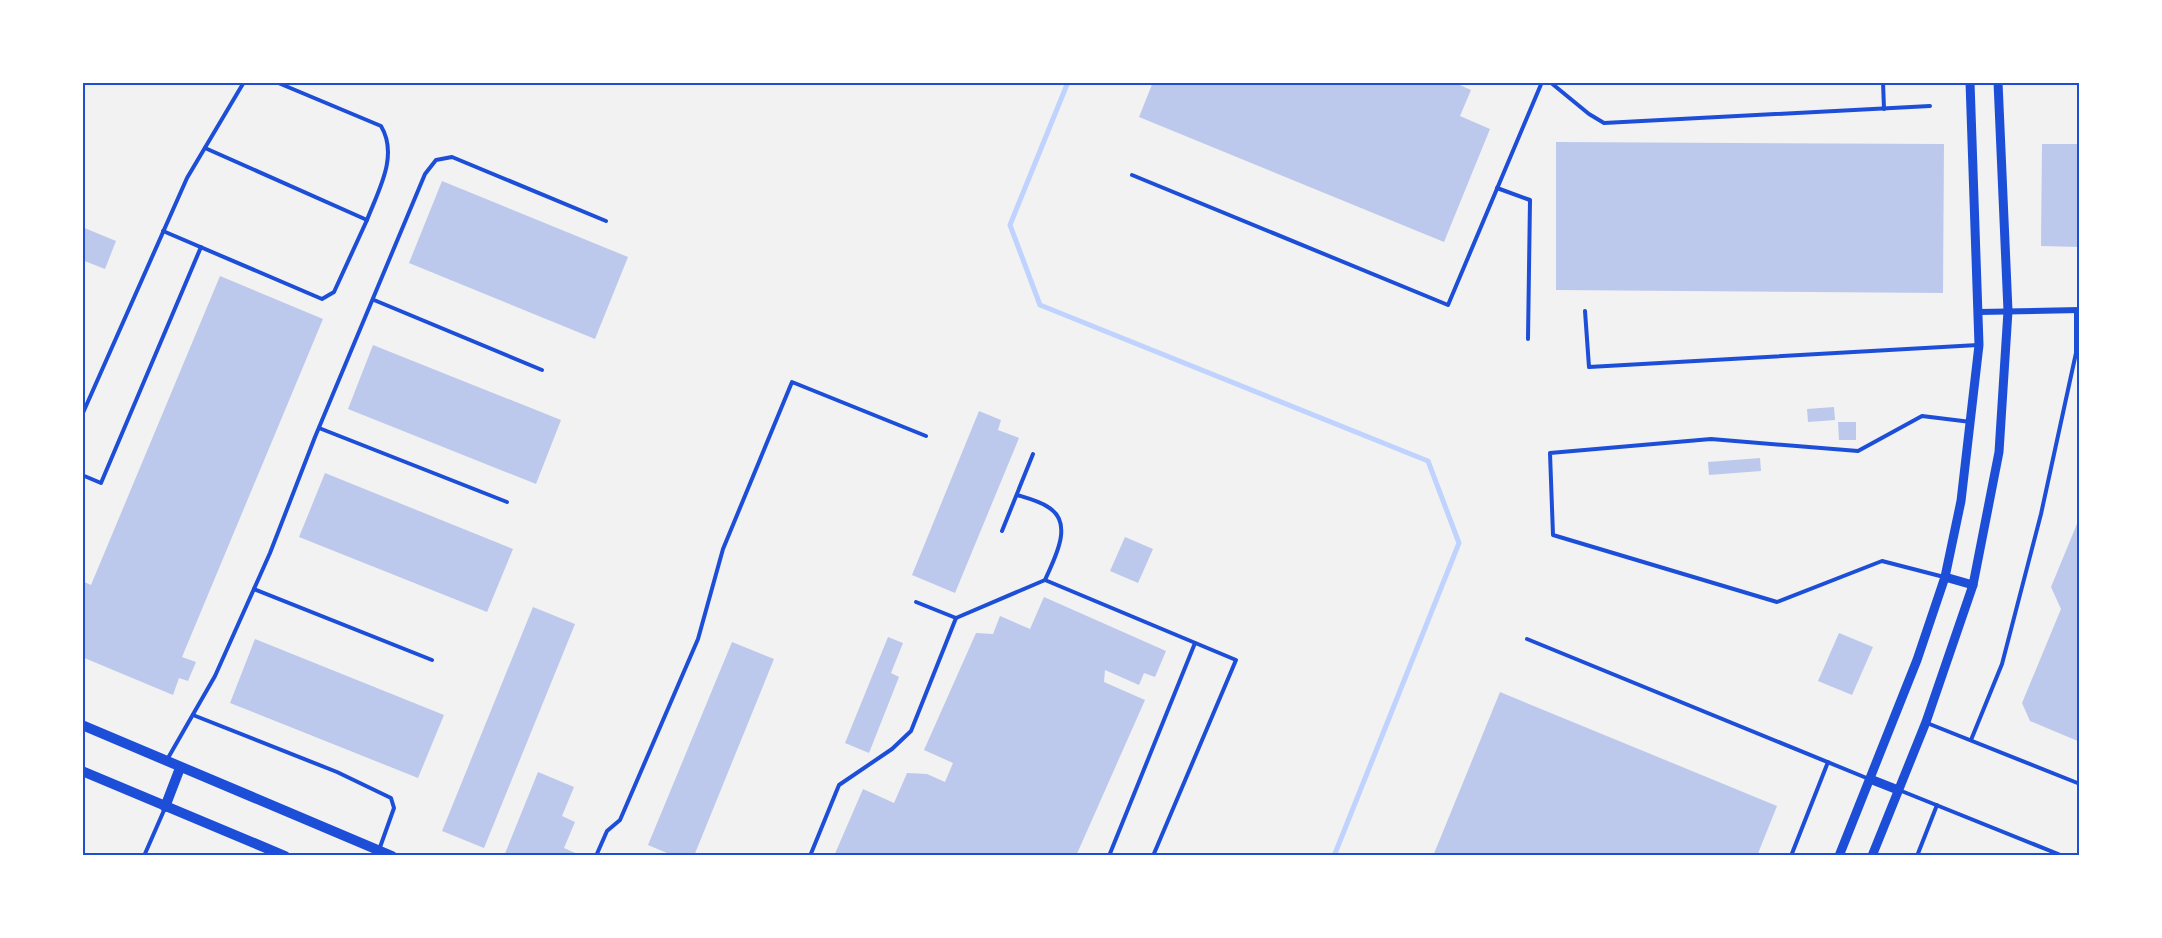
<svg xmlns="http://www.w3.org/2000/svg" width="2162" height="938" font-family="'PT Sans Narrow',sans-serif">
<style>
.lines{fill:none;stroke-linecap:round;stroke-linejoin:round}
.stream{stroke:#bfd3fe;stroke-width:5}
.building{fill:#bdc9ec}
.service{stroke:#1d4ed8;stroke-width:4}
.minor{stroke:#1d4ed8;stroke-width:6}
.tertiary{stroke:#1d4ed8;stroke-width:9}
.secondary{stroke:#1d4ed8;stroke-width:10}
.neatline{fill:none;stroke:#1d4ed8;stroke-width:2}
</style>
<rect width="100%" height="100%" fill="#f2f2f2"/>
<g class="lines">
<polyline class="stream" points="1068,82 1010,225 1040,305 1428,461 1459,543 1334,856"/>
</g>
<g class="building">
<polygon points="1153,82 1453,82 1471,90 1460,116 1490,129 1444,242 1139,117"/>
<polygon points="1556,142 1944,144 1943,293 1556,290"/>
<polygon points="2042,144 2080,144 2080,247 2041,246"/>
<polygon points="442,181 628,257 595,339 409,263"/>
<polygon points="82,227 116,241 105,269 82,260"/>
<polygon points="220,276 323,319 182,657 196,662 188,681 179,678 173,695 82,657 82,581 91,585"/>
<polygon points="373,345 561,420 536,484 348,409"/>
<polygon points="1834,407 1835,420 1808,422 1807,409"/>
<polygon points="979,411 1001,420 998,430 1019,438 955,593 912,575"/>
<polygon points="1838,422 1856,422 1856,440 1839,440"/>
<polygon points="1760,458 1761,471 1709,475 1708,462"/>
<polygon points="325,473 513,549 487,612 299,537"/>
<polygon points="2079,519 2080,519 2080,742 2030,721 2022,703 2061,609 2051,587"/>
<polygon points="1125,537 1153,549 1138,583 1110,571"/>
<polygon points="1044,597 1166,651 1155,677 1144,673 1139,685 1105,670 1104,682 1145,700 1076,856 834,856 863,789 894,803 907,773 927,774 945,782 953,763 924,750 976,633 993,634 1000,616 1030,629"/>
<polygon points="533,607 575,624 484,848 442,831"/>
<polygon points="1839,633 1873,647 1852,695 1818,681"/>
<polygon points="888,637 903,643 891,673 899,677 869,753 845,743"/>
<polygon points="255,639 444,715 418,778 230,703"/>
<polygon points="732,642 774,659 694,856 674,856 648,845"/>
<polygon points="1500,692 1777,806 1757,856 1433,856"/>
<polygon points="538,772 574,787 562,816 575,822 564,848 582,856 504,856"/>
</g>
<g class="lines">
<g class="service">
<polyline points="1550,82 1589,114 1604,123 1930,106"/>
<polyline points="1883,82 1884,109"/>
<path d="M205,148L367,220C378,191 399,156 381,126L276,82"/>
<polyline points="1132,175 1448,305 1542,82"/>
<polyline points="1497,188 1530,200 1528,339"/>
<polyline points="163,231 322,299 334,292 367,220"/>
<polyline points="374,300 542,370"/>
<polyline points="1585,311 1589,367 1978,345"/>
<polyline points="82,415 187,178 244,82"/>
<polyline points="319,428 507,502"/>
<polyline points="82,475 101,483 201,247"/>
<polyline points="1002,531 1033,454"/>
<polyline points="1944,577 1882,561 1777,602 1553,535 1550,453 1711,439 1858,451 1922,416 1971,422"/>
<polyline points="1045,580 1236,660 1153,856"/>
<polyline points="254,589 432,660"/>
<polyline points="916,602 956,618"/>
<polyline points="1527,639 1869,779"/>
<polyline points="193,715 337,772 391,798 394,808 379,850"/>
<polyline points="1927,723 2080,784"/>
<polyline points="1971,740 2002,664 2041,514 2076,353 2076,310"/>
<polyline points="168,758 215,676 270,553 315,437 425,174 436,160 452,157 606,221"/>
<polyline points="1899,790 2063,856"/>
<polyline points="144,856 165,808"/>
<polyline points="596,856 607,831 620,820 698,639 723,549 792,382 926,436"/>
<path d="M810,856L839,785L892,749L911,731L956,618L1045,580C1054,559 1075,523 1048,507C1039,501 1027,498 1017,495"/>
<polyline points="1109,856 1195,643"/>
<polyline points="1791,856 1828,762"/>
<polyline points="1917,856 1937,805"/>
</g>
<polyline class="minor" points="1979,312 2080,310"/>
<g class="tertiary">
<polyline points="1945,577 1973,585"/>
<polyline points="1870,779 1898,790"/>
<polyline points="1839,856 1917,660 1945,577 1961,501 1979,345 1970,82"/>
<polyline points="1872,856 1926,722 1973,585 1999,452 2008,311 1998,82"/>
</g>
<g class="secondary">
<polyline points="82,725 392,856"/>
<polyline points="82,771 285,856"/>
<polyline points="165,807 180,768"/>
</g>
</g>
<rect width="2162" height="938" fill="none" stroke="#ffffff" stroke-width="168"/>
<rect x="84" y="84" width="1994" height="770" class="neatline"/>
</svg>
